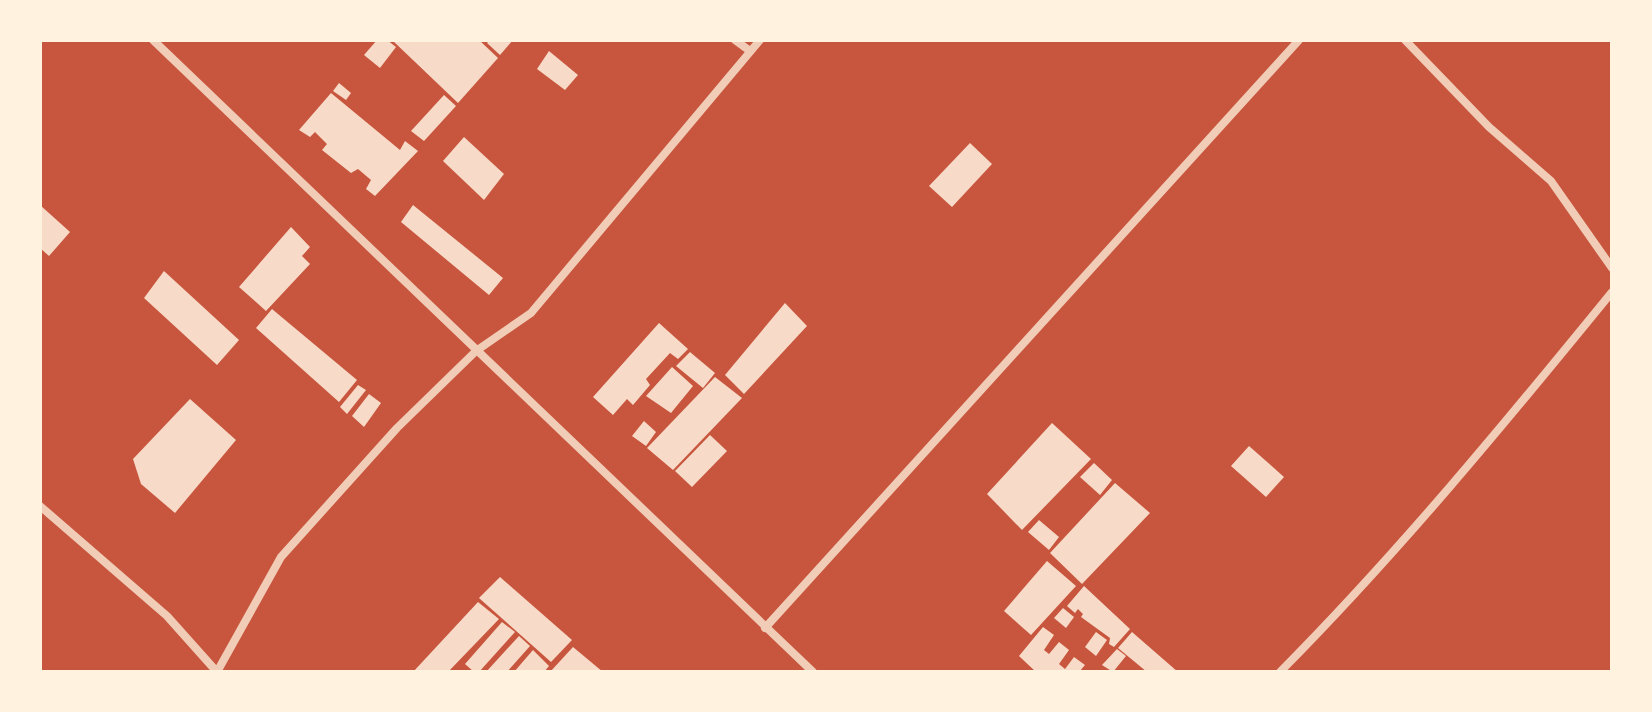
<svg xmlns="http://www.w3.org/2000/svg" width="1652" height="712" font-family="'Titillium Web',sans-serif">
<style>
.building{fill:#f7dbc8}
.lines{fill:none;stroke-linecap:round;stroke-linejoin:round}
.minor{stroke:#f1ccb7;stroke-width:8}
</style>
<rect width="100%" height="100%" fill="#c8553d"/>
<g class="building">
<polygon points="377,40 387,40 396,47 380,68 364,55"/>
<polygon points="392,40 479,40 498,58 458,103"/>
<polygon points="490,40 513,40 500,55 487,43"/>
<polygon points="549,51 578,75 565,90 537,69"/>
<polygon points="339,83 351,93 346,100 333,91"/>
<polygon points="331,93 400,150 405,141 418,151 375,196 366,189 371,180 358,169 351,173 322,150 327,144 315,132 310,137 299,130"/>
<polygon points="444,95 456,106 424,141 411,131"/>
<polygon points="464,137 504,174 484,200 443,161"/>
<polygon points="970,143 992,164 952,207 929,186"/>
<polygon points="40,205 70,232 49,256 40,248"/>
<polygon points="413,205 503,278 489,295 401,222"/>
<polygon points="291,227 310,247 302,256 310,264 266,311 239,287"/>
<polygon points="164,271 239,340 217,365 144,298"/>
<polygon points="785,303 807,326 744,394 725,375"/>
<polygon points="272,309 357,380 339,402 256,328"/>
<polygon points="659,323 688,349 678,359 670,353 646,379 650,385 633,405 627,399 613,415 593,397"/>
<polygon points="690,352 715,373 703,388 676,366"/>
<polygon points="672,367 693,386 671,413 646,396"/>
<polygon points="715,377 742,398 673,470 647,448"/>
<polygon points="358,385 366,390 347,414 340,407"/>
<polygon points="369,394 381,403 364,427 352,416"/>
<polygon points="190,399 236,440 175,513 141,484 133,459"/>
<polygon points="644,421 656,432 646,446 632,436"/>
<polygon points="1052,423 1091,459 1022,530 987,494"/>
<polygon points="710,435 727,451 692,487 675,471"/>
<polygon points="1249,446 1284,477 1266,497 1231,466"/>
<polygon points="1094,463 1112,480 1100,495 1080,477"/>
<polygon points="1115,483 1150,513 1082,584 1050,553"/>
<polygon points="1039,520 1059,537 1049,550 1028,532"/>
<polygon points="1047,561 1076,586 1031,635 1004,611"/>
<polygon points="500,577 572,640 551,662 479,598"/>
<polygon points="1084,586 1130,629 1114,647 1109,644 1110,638 1081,617 1083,614 1078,609 1075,613 1067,606"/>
<polygon points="478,602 499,619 448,672 413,672"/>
<polygon points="1063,608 1074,617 1066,628 1054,618"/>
<polygon points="502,622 515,632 479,672 474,672 465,664"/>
<polygon points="1043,627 1054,635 1044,650 1049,654 1059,642 1069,650 1059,664 1065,669 1074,657 1085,665 1079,672 1036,672 1019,656"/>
<polygon points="1096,632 1107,640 1096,656 1085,647"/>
<polygon points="1132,632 1178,672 1147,672 1118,648"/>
<polygon points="519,636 530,646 507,672 486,672"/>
<polygon points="573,647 603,672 550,672"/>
<polygon points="1117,649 1126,656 1113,672 1102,665"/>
<polygon points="533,650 549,666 544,672 514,672"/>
</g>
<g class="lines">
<g class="minor">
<polyline points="153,40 813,672"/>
<polyline points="735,40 750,51"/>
<polyline points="1405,40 1489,127 1551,181 1612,268"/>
<polyline points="40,506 167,616 217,672"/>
<polyline points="765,628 1299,40"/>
<polyline points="217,672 281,557 397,428 476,351 531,313 760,40"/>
<path d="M1280,672C1398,553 1506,422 1612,292"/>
</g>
</g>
<rect width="1652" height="712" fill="none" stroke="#fff3e0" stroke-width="84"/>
</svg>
